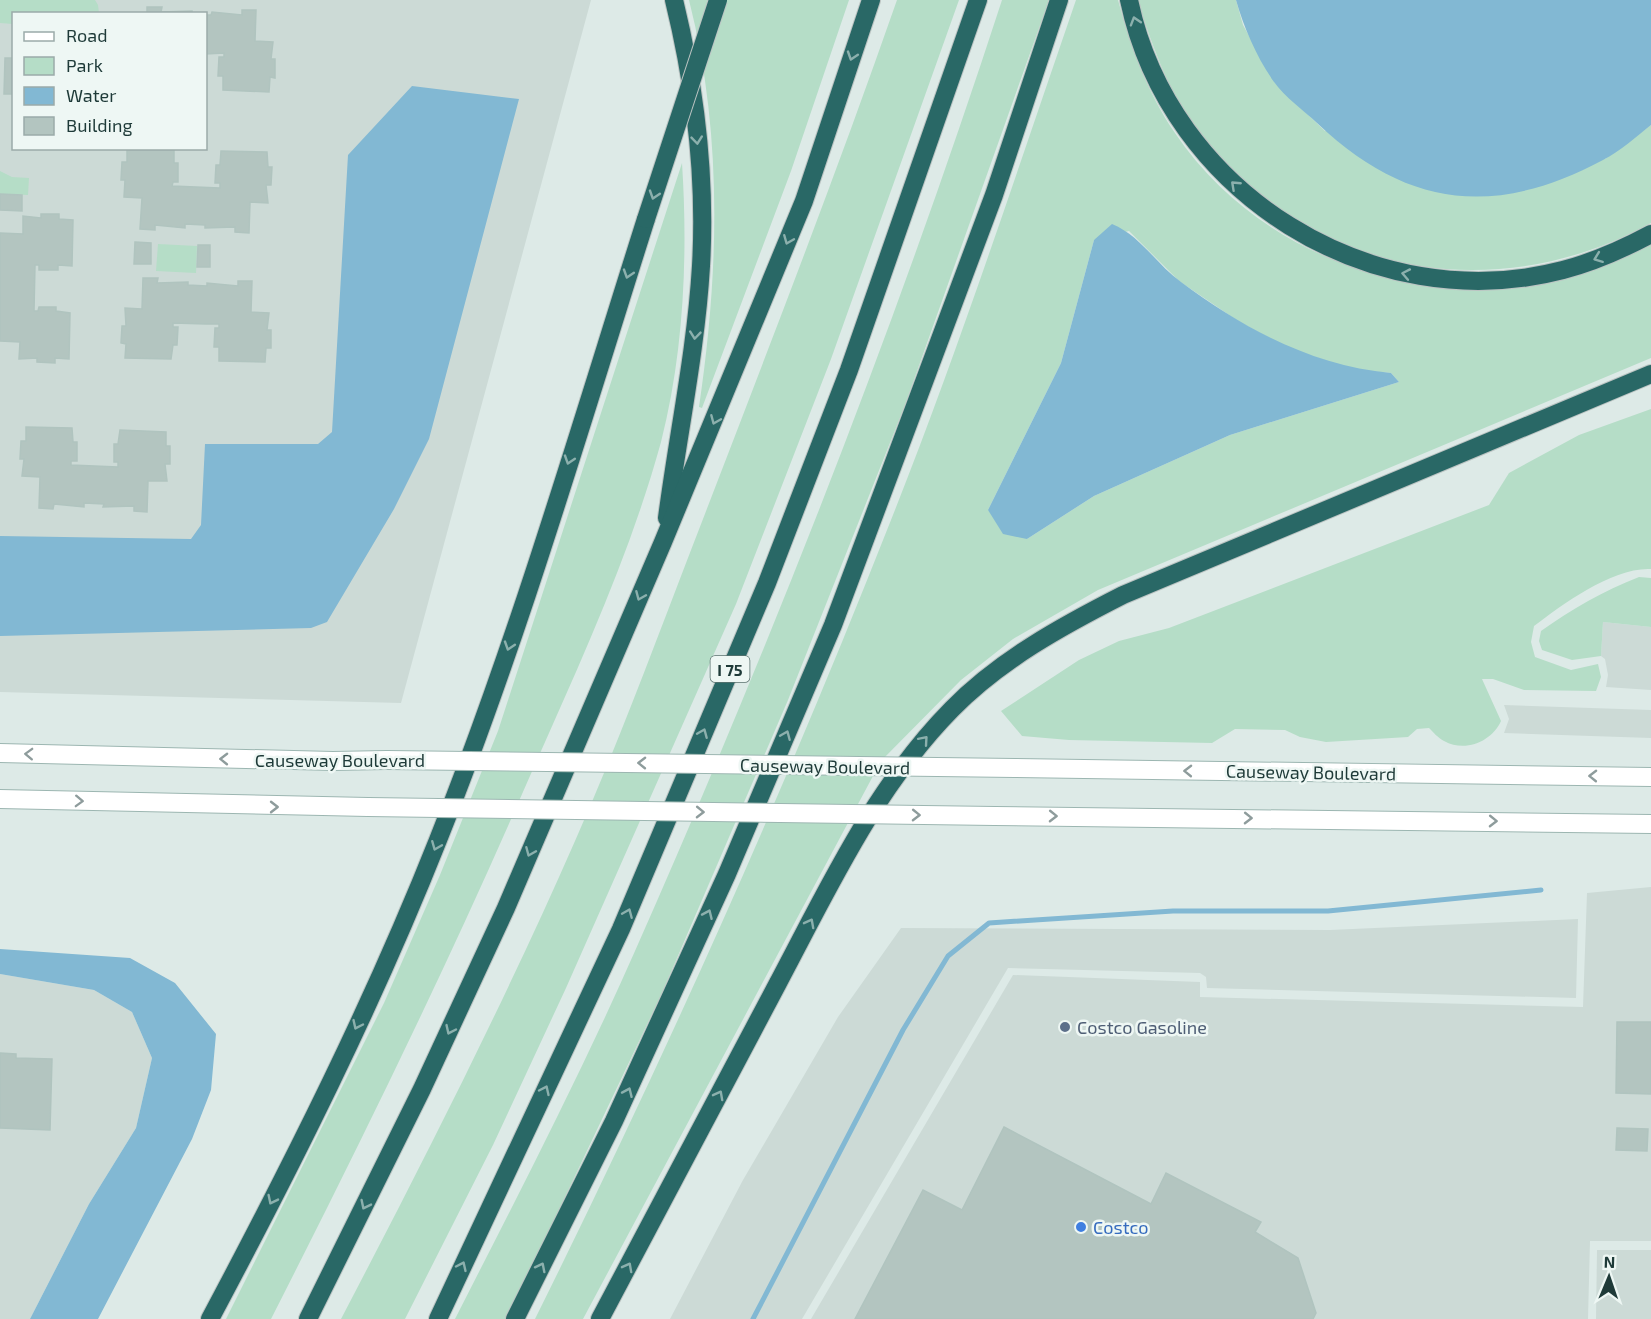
<svg xmlns="http://www.w3.org/2000/svg" width="1651" height="1319" font-family="'Exo 2',sans-serif">
<style>
.built{fill:#ccdad6;fill-rule:evenodd}
.green{fill:#b5ddc7;fill-rule:evenodd}
.water{fill:#82b8d3}
.lines{fill:none;stroke-linecap:round;stroke-linejoin:round}
.stream{stroke:#82b8d3;stroke-width:5}
.building{fill:#b3c5c0;stroke:#b0c4bf;stroke-width:1.5}
.secondary-casing{stroke:#9cb6b1;stroke-width:20}
.motorway-casing{stroke:#bcc4c3;stroke-width:20}
.secondary{stroke:#fff;stroke-width:18}
.motorway{stroke:#296866;stroke-width:18}
.secondary-bridge-casing{stroke:#9cb6b1;stroke-width:20;stroke-linecap:butt}
.motorway-bridge-casing{stroke:#bcc4c3;stroke-width:20;stroke-linecap:butt}
.secondary-bridge{stroke:#fff;stroke-width:18}
.motorway-bridge{stroke:#296866;stroke-width:18}
.oneway{stroke:#8cb0ad}
.oneway2{stroke:#8e9c9c}
.service-dot{fill:#5c6f8a;stroke:#eef7f4;stroke-width:2}
.shop-dot{fill:#3f7fe0;stroke:#eef7f4;stroke-width:2}
.labels{text-anchor:middle;dominant-baseline:central;stroke-width:5;stroke-linejoin:round;paint-order:stroke}
.shield{fill:#eef7f4;stroke:#5c7370;stroke-width:1.5}
.shield-label{font-size:16px;font-weight:bold;fill:#1e3a38}
.street-label{font-size:18px;fill:#1e3a38;stroke:#eef7f4}
.service-label{font-size:18px;fill:#4e5e75;stroke:#eef7f4;text-anchor:start}
.shop-label{font-size:18px;fill:#366cbe;stroke:#eef7f4;text-anchor:start}
</style>
<rect width="100%" height="100%" fill="#ddeae7"/>
<g class="built">
<path d="M0,0H591L401,703L0,692ZM14,14H206V148H14Z"/>
<polygon points="1603,622 1651,627 1651,690 1606,687 1608,675 1605,659 1601,656"/>
<polygon points="1504,705 1651,710 1651,738 1504,733 1509,719"/>
<polygon points="1651,887 1651,1241 1590,1241 1588,1319 811,1319 1013,975 1200,982 1200,997 1583,1007 1587,893"/>
<polygon points="1578,919 1576,998 1207,988 1206,977 1200,973 1008,968 802,1319 670,1319 743,1180 838,1017 901,928 1330,930"/>
<polygon points="0,974 94,990 132,1012 152,1058 136,1128 89,1204 30,1319 0,1319"/>
<polygon points="1597,1250 1651,1250 1651,1319 1596,1319"/>
</g>
<g class="green">
<polygon points="0,0 95,0 98,5 99,13 14,14 13,24 0,23"/>
<path d="M689,0H849L791,171L702,408L699,407C719,272 723,133 689,0Z"/>
<path d="M897,0H959L831,359L736,604L566,988L493,1145L405,1319H341C423,1162 504,1003 575,841C622,735 661,627 703,519C769,347 836,175 897,0Z"/>
<path d="M1002,0H1049L905,405L788,700L662,993L507,1319H455C517,1197 580,1076 635,951C772,641 897,323 1002,0Z"/>
<path d="M1076,0H1118C1131,47 1147,92 1175,133C1278,285 1491,331 1651,244V358L1098,590L1013,639L961,680L881,761L583,1319H535C665,1057 784,792 891,520C959,349 1016,174 1076,0ZM1129,231L1179,281L1238,321L1289,349L1356,370L1391,373L1399,382L1230,435L1094,496L1027,539L988,510L1061,363L1094,240Z"/>
<path d="M1137,0H1236L1243,25L1275,83L1325,131L1605,159L1651,125V223C1508,302 1333,282 1222,159C1213,148 1200,137 1192,125C1166,86 1152,43 1137,0Z"/>
<path d="M682,163C688,255 684,352 661,442C627,566 570,684 519,801C442,977 358,1148 271,1319H226L384,1003L440,875L498,731Z"/>
<polygon points="0,171 12,177 29,178 28,195 0,194"/>
<polygon points="158,244 197,246 196,273 156,271"/>
<path d="M1651,409V569C1613,567 1563,604 1534,626L1531,642L1535,657L1571,670L1598,664L1601,677L1596,691L1524,690L1493,679H1482L1501,721C1492,741 1466,753 1444,741C1438,738 1433,732 1429,728L1417,729L1408,737L1326,742L1300,737L1285,730L1235,729L1212,743L1069,740L1022,736L1001,711L1079,660L1119,641L1169,628L1489,505L1509,473L1579,435Z"/>
<path d="M1639,577L1651,578V627L1603,622L1601,656L1572,660L1542,650L1539,641L1541,631C1572,609 1603,591 1639,577Z"/>
</g>
<g class="water">
<path d="M1236,0H1651V125C1636,137 1620,151 1603,160C1494,218 1407,208 1317,123C1303,110 1285,97 1274,82C1257,58 1244,28 1236,0Z"/>
<polygon points="412,86 519,99 429,439 394,509 327,622 311,628 0,636 0,536 191,539 201,525 205,444 318,444 332,432 348,155"/>
<path d="M1112,224C1141,236 1156,264 1181,282C1244,329 1313,366 1391,373L1399,382L1230,435L1094,496L1027,539L1003,534L988,510L1061,363L1094,240Z"/>
<polygon points="0,949 130,958 175,983 216,1034 211,1090 192,1139 98,1319 30,1319 89,1204 136,1128 152,1058 132,1012 94,990 0,974"/>
</g>
<g class="lines">
<polyline class="stream" points="753,1319 903,1030 948,956 989,923 1173,911 1328,911 1541,890"/>
</g>
<g class="building">
<polygon points="147,7 162,7 161,12 192,11 192,14 147,14"/>
<polygon points="242,10 256,10 255,41 273,42 271,59 275,59 275,78 270,77 269,92 223,90 223,76 218,76 219,57 224,57 224,53 206,54 206,15 211,15 212,12 242,15"/>
<polygon points="5,58 14,58 14,94 4,94"/>
<polygon points="127,148 174,149 174,163 178,163 178,182 173,182 172,186 220,188 220,183 215,183 216,165 220,165 221,151 267,152 268,167 272,167 271,185 266,185 268,203 250,202 249,233 235,232 235,227 205,228 205,225 185,224 185,228 155,225 155,230 140,229 142,198 124,197 125,180 121,180 122,162 127,162"/>
<polygon points="0,194 22,195 22,211 0,210"/>
<polygon points="41,214 59,214 59,219 73,220 72,266 58,265 58,270 39,270 39,265 35,265 34,311 38,311 39,307 56,307 56,311 70,313 69,359 55,358 55,363 37,362 37,358 19,359 20,342 0,341 0,233 23,234 23,216 41,218"/>
<polygon points="135,242 151,243 151,264 134,264"/>
<polygon points="198,245 210,245 210,267 197,267"/>
<polygon points="143,278 158,278 157,283 188,282 188,285 207,286 207,283 238,286 238,281 252,281 251,312 269,313 267,330 271,330 271,348 266,348 265,362 219,361 219,347 214,347 215,328 219,328 219,324 206,324 173,323 173,327 178,327 177,345 173,345 171,359 125,358 126,344 121,343 122,326 126,326 125,308 142,309"/>
<polygon points="26,427 72,428 73,442 77,442 77,461 71,461 71,465 118,467 118,462 114,462 114,444 118,444 120,430 166,432 166,446 170,446 170,464 165,464 167,481 148,481 147,512 134,511 134,506 103,507 104,504 84,503 84,507 54,504 53,509 39,508 40,477 22,476 24,459 20,459 21,441 26,441"/>
<polygon points="1617,1022 1651,1022 1651,1094 1616,1093"/>
<polygon points="0,1053 16,1054 16,1058 52,1059 50,1130 0,1128"/>
<polygon points="1004,1127 1151,1204 1166,1173 1261,1222 1255,1232 1298,1258 1316,1313 1313,1319 855,1319 923,1190 962,1210"/>
<polygon points="1617,1128 1648,1129 1647,1151 1616,1150"/>
</g>
<g class="lines">
<g class="secondary-casing">
<g id="secondary">
<polyline points="0,753 333,761 387,760"/>
<polyline points="1015,768 1651,777"/>
<polyline points="0,799 368,807"/>
<polyline points="995,816 1651,824"/>
</g>
</g>
<g class="motorway-casing">
<g id="motorway">
<path d="M1129,0C1169,192 1372,320 1563,270C1594,262 1623,249 1651,234"/>
<path d="M667,518C678,434 696,351 701,266C706,178 695,86 674,0"/>
<path d="M210,1319C293,1163 373,1004 438,840C519,637 580,427 646,219"/>
<polyline points="308,1319 422,1089 506,908 663,542 804,201 871,0"/>
<polyline points="438,1319 621,929 767,583 849,370 978,0"/>
<polyline points="515,1319 614,1121 727,874 833,625 994,195 1059,0"/>
<path d="M600,1319C660,1207 719,1095 778,983C829,887 875,787 952,709C1000,660 1062,626 1123,595L1651,374"/>
</g>
</g>
<use href="#secondary" class="secondary"/>
<use href="#motorway" class="motorway"/>
<g class="secondary-bridge-casing">
<g id="secondary-bridge">
<polyline points="387,760 1015,768"/>
<polyline points="368,807 995,816"/>
</g>
</g>
<g class="motorway-bridge-casing">
<polyline id="motorway-bridge" points="646,219 718,0"/>
</g>
<use href="#secondary-bridge" class="secondary-bridge"/>
<use href="#motorway-bridge" class="motorway-bridge"/>
</g>
<defs><path id="oneway-chevron" d="M-2-3.5L2.5 0L-2 3.5" fill="none" stroke-width="1.6" stroke-linecap="round" stroke-linejoin="round" transform="scale(1.5)"/></defs>
<g class="oneway">
<use href="#oneway-chevron" transform="translate(1135 21) rotate(-107)"/>
<use href="#oneway-chevron" transform="translate(852 56) rotate(108)"/>
<use href="#oneway-chevron" transform="translate(697 140) rotate(84)"/>
<use href="#oneway-chevron" transform="translate(1235 185) rotate(-137)"/>
<use href="#oneway-chevron" transform="translate(654 195) rotate(108)"/>
<use href="#oneway-chevron" transform="translate(788 240) rotate(112)"/>
<use href="#oneway-chevron" transform="translate(1598 258) rotate(159)"/>
<use href="#oneway-chevron" transform="translate(628 274) rotate(108)"/>
<use href="#oneway-chevron" transform="translate(1406 274) rotate(-169)"/>
<use href="#oneway-chevron" transform="translate(695 335) rotate(96)"/>
<use href="#oneway-chevron" transform="translate(715 420) rotate(113)"/>
<use href="#oneway-chevron" transform="translate(569 460) rotate(108)"/>
<use href="#oneway-chevron" transform="translate(640 596) rotate(113)"/>
<use href="#oneway-chevron" transform="translate(509 646) rotate(108)"/>
<use href="#oneway-chevron" transform="translate(703 733) rotate(-67)"/>
<use href="#oneway-chevron" transform="translate(786 735) rotate(-67)"/>
<use href="#oneway-chevron" transform="translate(924 740) rotate(-49)"/>
<use href="#oneway-chevron" transform="translate(436 846) rotate(112)"/>
<use href="#oneway-chevron" transform="translate(530 852) rotate(113)"/>
<use href="#oneway-chevron" transform="translate(628 913) rotate(-67)"/>
<use href="#oneway-chevron" transform="translate(708 914) rotate(-66)"/>
<use href="#oneway-chevron" transform="translate(810 923) rotate(-62)"/>
<use href="#oneway-chevron" transform="translate(357 1025) rotate(115)"/>
<use href="#oneway-chevron" transform="translate(450 1030) rotate(115)"/>
<use href="#oneway-chevron" transform="translate(545 1090) rotate(-65)"/>
<use href="#oneway-chevron" transform="translate(628 1092) rotate(-66)"/>
<use href="#oneway-chevron" transform="translate(719 1095) rotate(-62)"/>
<use href="#oneway-chevron" transform="translate(272 1200) rotate(116)"/>
<use href="#oneway-chevron" transform="translate(365 1205) rotate(116)"/>
<use href="#oneway-chevron" transform="translate(462 1266) rotate(-65)"/>
<use href="#oneway-chevron" transform="translate(541 1267) rotate(-63)"/>
<use href="#oneway-chevron" transform="translate(628 1267) rotate(-62)"/>
</g>
<g class="oneway2">
<use href="#oneway-chevron" transform="translate(29 754) rotate(-178)"/>
<use href="#oneway-chevron" transform="translate(224 759) rotate(-179)"/>
<use href="#oneway-chevron" transform="translate(642 763) rotate(-179)"/>
<use href="#oneway-chevron" transform="translate(1188 771) rotate(-179)"/>
<use href="#oneway-chevron" transform="translate(1593 776) rotate(-179)"/>
<use href="#oneway-chevron" transform="translate(79 801) rotate(2)"/>
<use href="#oneway-chevron" transform="translate(274 807)"/>
<use href="#oneway-chevron" transform="translate(700 812) rotate(1)"/>
<use href="#oneway-chevron" transform="translate(916 815) rotate(1)"/>
<use href="#oneway-chevron" transform="translate(1053 816) rotate(1)"/>
<use href="#oneway-chevron" transform="translate(1248 818) rotate(1)"/>
<use href="#oneway-chevron" transform="translate(1493 821) rotate(1)"/>
</g>
<circle class="service-dot" cx="1065" cy="1027" r="6"/>
<circle class="shop-dot" cx="1081" cy="1227" r="6"/>
<g class="labels">
<rect class="shield" x="710.5" y="656" width="39" height="26" rx="4.5"/>
<g class="shield-label">
<text x="730" y="669">I 75</text>
</g>
<g class="street-label">
<text x="340" y="760">Causeway Boulevard</text>
<text transform="translate(825 766) rotate(1)">Causeway Boulevard</text>
<text transform="translate(1311 772) rotate(1)">Causeway Boulevard</text>
</g>
<g class="service-label">
<text x="1077" y="1027">Costco Gasoline</text>
</g>
<g class="shop-label">
<text x="1093" y="1227">Costco</text>
</g>
</g>
<rect x="12" y="12" width="195" height="138" fill="#eef7f4" stroke="#9baba9" stroke-width="1.5"/>
<rect x="24" y="32" width="30" height="9" fill="#ffffff" stroke="#9baba9" stroke-width="1.5"/>
<text x="66" y="42" font-size="18" fill="#1e3a38">Road</text>
<rect x="24" y="57" width="30" height="18" fill="#b5ddc7" stroke="#9baba9" stroke-width="1.5"/>
<text x="66" y="72" font-size="18" fill="#1e3a38">Park</text>
<rect x="24" y="87" width="30" height="18" fill="#82b8d3" stroke="#9baba9" stroke-width="1.5"/>
<text x="66" y="102" font-size="18" fill="#1e3a38">Water</text>
<rect x="24" y="117" width="30" height="18" fill="#b3c5c0" stroke="#9baba9" stroke-width="1.5"/>
<text x="66" y="132" font-size="18" fill="#1e3a38">Building</text>
<g transform="translate(1609 1277) rotate(2)" stroke="#eef7f4" stroke-width="4.5" paint-order="stroke">
<path d="M0-4.5L10 22L0 15L-10 22Z" fill="#1e3a38"/>
<text y="-9" font-size="16" font-weight="bold" text-anchor="middle" fill="#1e3a38">N</text>
</g>
</svg>
